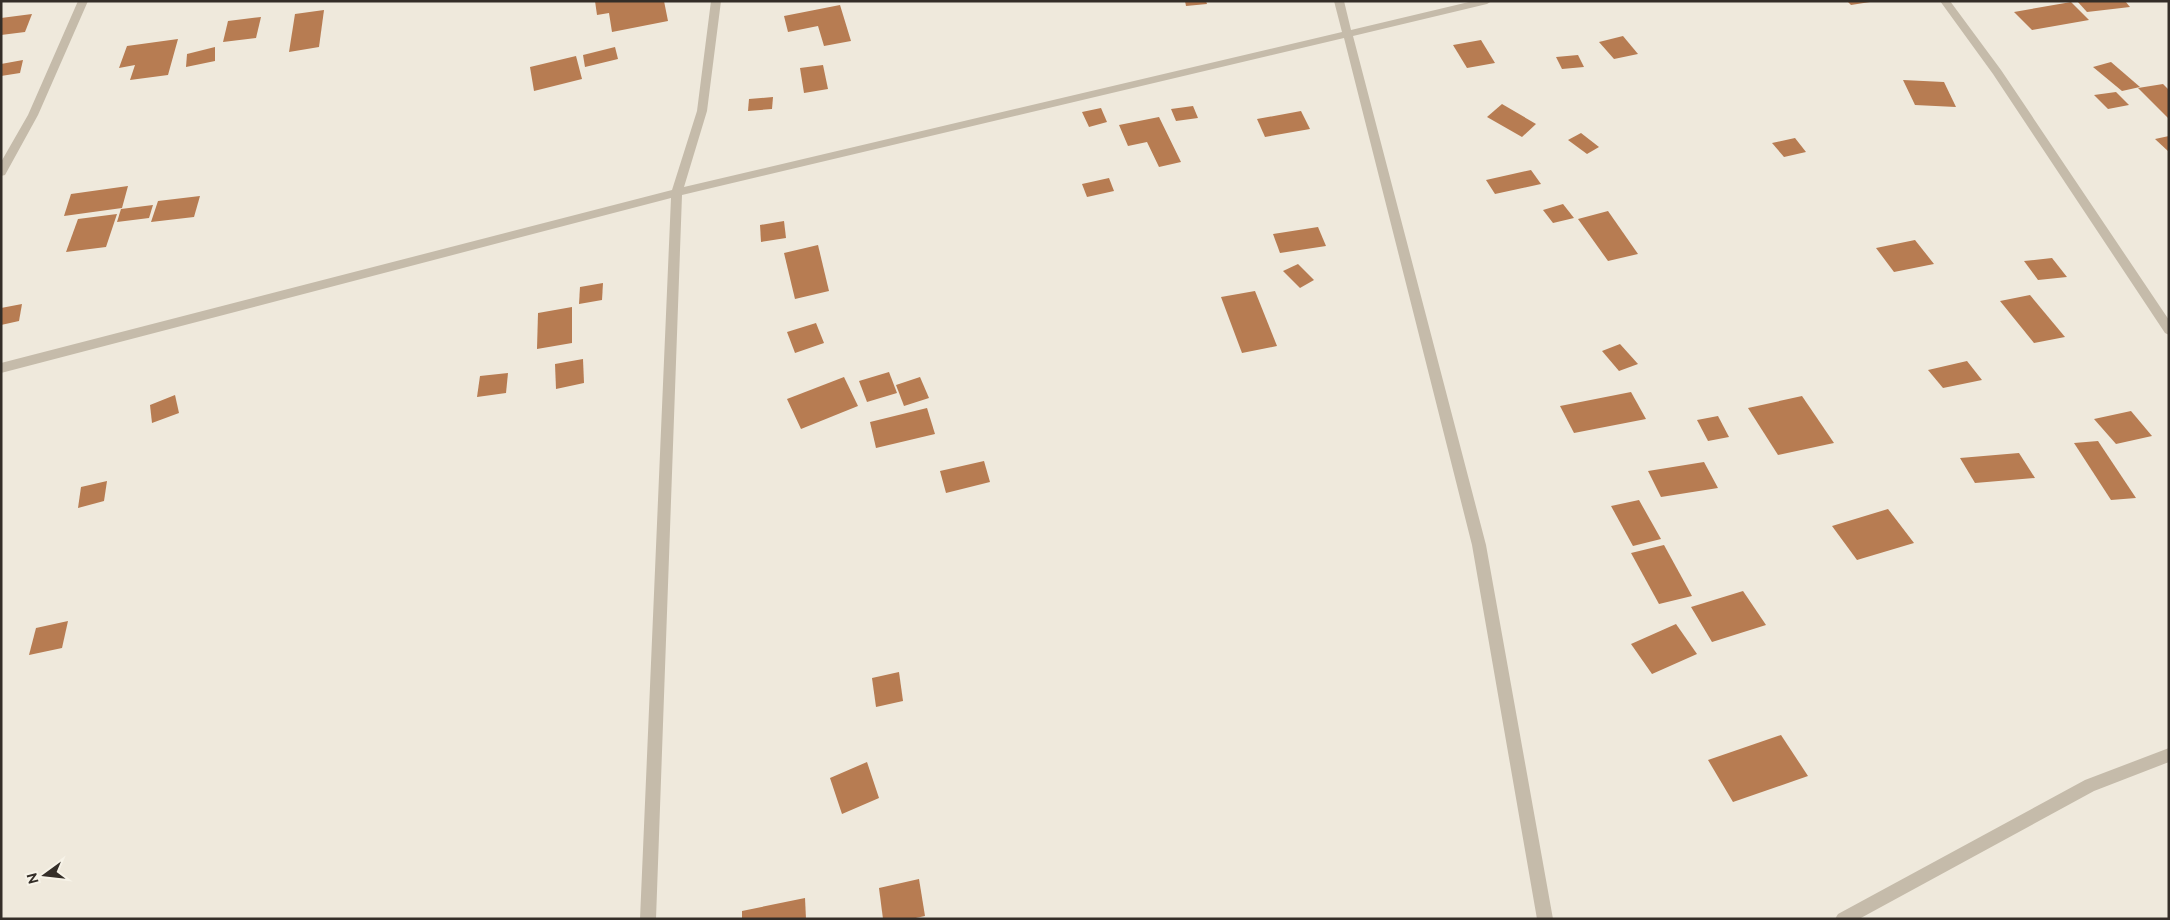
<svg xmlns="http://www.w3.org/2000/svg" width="2170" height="920" font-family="Raleway,sans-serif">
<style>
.building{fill:#b77c52}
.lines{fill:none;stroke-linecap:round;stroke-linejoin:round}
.minor{fill:#c5bbaa;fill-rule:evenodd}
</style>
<rect width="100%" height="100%" fill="#efe9dc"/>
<g class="building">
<polygon points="595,1 664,1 668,21 612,32 609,13 597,15"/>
<polygon points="1185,1 1206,1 1207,4 1186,6"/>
<polygon points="1847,1 1870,1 1870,2 1851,5"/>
<polygon points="2077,1 2125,1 2130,7 2087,12"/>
<polygon points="2071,2 2089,20 2032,30 2014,12"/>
<polygon points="840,5 851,41 824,46 818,26 788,32 784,16"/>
<polygon points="324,10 319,47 289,52 295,14"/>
<polygon points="32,14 25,32 1,35 1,18"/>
<polygon points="261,17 256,38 223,42 228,21"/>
<polygon points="1623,36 1638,54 1614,59 1599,42"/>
<polygon points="178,39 168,75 130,80 135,65 119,68 127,46"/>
<polygon points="1481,40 1495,63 1467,68 1453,45"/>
<polygon points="215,47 215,61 186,67 187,54"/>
<polygon points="615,47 618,59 585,67 583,55"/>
<polygon points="1578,55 1584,67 1562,69 1556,57"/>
<polygon points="576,56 582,79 534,91 530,67"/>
<polygon points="23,60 20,73 1,76 1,64"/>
<polygon points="2111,62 2140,87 2122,91 2093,67"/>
<polygon points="823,65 828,89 804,93 800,68"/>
<polygon points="1903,80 1944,82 1956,107 1915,105"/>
<polygon points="2163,84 2169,90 2169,119 2138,88"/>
<polygon points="2116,92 2129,105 2108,109 2094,95"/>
<polygon points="773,97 772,109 748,111 749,99"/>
<polygon points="1502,104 1536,124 1522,137 1487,117"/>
<polygon points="1193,106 1198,118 1176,121 1171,109"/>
<polygon points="1101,108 1107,122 1089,127 1082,112"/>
<polygon points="1301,111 1310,129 1265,137 1257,119"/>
<polygon points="1159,117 1181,162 1159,167 1147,142 1128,146 1119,125"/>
<polygon points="1581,133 1599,147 1587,154 1568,140"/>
<polygon points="2169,136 2169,152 2155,139"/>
<polygon points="1795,138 1806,152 1784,157 1772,143"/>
<polygon points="1531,170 1541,184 1495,194 1486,180"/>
<polygon points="1109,178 1114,191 1087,197 1082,184"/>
<polygon points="128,186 122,208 64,216 71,194"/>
<polygon points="200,196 194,217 151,222 158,201"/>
<polygon points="1563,204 1574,218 1553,223 1543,210"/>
<polygon points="153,205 149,218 117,222 121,209"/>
<polygon points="1608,211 1638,254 1608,261 1578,219"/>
<polygon points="117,214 106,247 66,252 78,219"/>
<polygon points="784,221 786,238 761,242 760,225"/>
<polygon points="1318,227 1326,246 1280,253 1273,234"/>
<polygon points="1915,240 1934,264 1894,272 1876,248"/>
<polygon points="818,245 829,291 795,299 784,253"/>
<polygon points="2052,258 2067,277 2038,280 2024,261"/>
<polygon points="1298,264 1314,280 1300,288 1283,271"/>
<polygon points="603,283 602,300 579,304 580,287"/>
<polygon points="1255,291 1277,346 1242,353 1221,297"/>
<polygon points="2030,295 2065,337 2034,343 2000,301"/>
<polygon points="22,304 19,321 1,325 1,308"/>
<polygon points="572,307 572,343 537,349 538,313"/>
<polygon points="816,323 824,343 795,353 787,332"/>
<polygon points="1620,344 1638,364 1619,371 1602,351"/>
<polygon points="583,359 584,383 556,389 555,364"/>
<polygon points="1967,361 1982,380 1943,388 1928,370"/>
<polygon points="889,372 897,393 867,402 859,381"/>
<polygon points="508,373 506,393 477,397 480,376"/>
<polygon points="844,377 858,406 801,429 787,399"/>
<polygon points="920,377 929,398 904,406 896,385"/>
<polygon points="1631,392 1646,419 1574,433 1560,406"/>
<polygon points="175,395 179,413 152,423 150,405"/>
<polygon points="1802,396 1834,443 1778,455 1748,408"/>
<polygon points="927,408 935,434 876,448 870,422"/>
<polygon points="2131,411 2152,436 2116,444 2094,419"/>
<polygon points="1718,416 1729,437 1708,441 1697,420"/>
<polygon points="2098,441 2136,498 2111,500 2074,443"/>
<polygon points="2019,453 2035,478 1975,483 1960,458"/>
<polygon points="984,461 990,482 946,493 940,471"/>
<polygon points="1704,462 1718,488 1661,497 1648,471"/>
<polygon points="107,481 104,501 78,508 81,487"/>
<polygon points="1639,500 1661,539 1633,546 1611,506"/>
<polygon points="1888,509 1914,543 1857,560 1832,526"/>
<polygon points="1664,545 1692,596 1659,604 1631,553"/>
<polygon points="1743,591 1766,625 1712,642 1691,607"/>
<polygon points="68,621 62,648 29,655 36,628"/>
<polygon points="1676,624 1697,654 1652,674 1631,644"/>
<polygon points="899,672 903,701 876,707 872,678"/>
<polygon points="1781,735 1808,776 1733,802 1708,760"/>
<polygon points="867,762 879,798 842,814 830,778"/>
<polygon points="919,879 925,916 911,919 883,919 879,888"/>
<polygon points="805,898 806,919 742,919 742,911"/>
</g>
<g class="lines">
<g class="minor">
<polygon points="78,1 88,1 38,115 5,175 1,176 1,162 28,115"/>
<polygon points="711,1 721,1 707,111 684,187 1342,32 1334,1 1344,1 1351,30 1473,1 1492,1 1487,4 1353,36 1486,545 1553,919 1537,919 1472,545 1344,38 682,195 656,919 640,919 671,198 1,373 1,363 672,190 697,111"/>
<polygon points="1940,1 1950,1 2001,70 2169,320 2169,335 2165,333 1993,74"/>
<polygon points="2169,748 2169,762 2094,791 1859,919 1835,919 1838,914 2085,780"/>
</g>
</g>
<rect width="2170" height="920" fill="none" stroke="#342e28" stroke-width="5"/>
<g transform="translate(45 875) rotate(255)" stroke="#f7f3e8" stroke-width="4" paint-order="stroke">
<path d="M0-4L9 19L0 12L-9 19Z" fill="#342e28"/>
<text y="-8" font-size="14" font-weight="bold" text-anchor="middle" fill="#342e28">N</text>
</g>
</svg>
